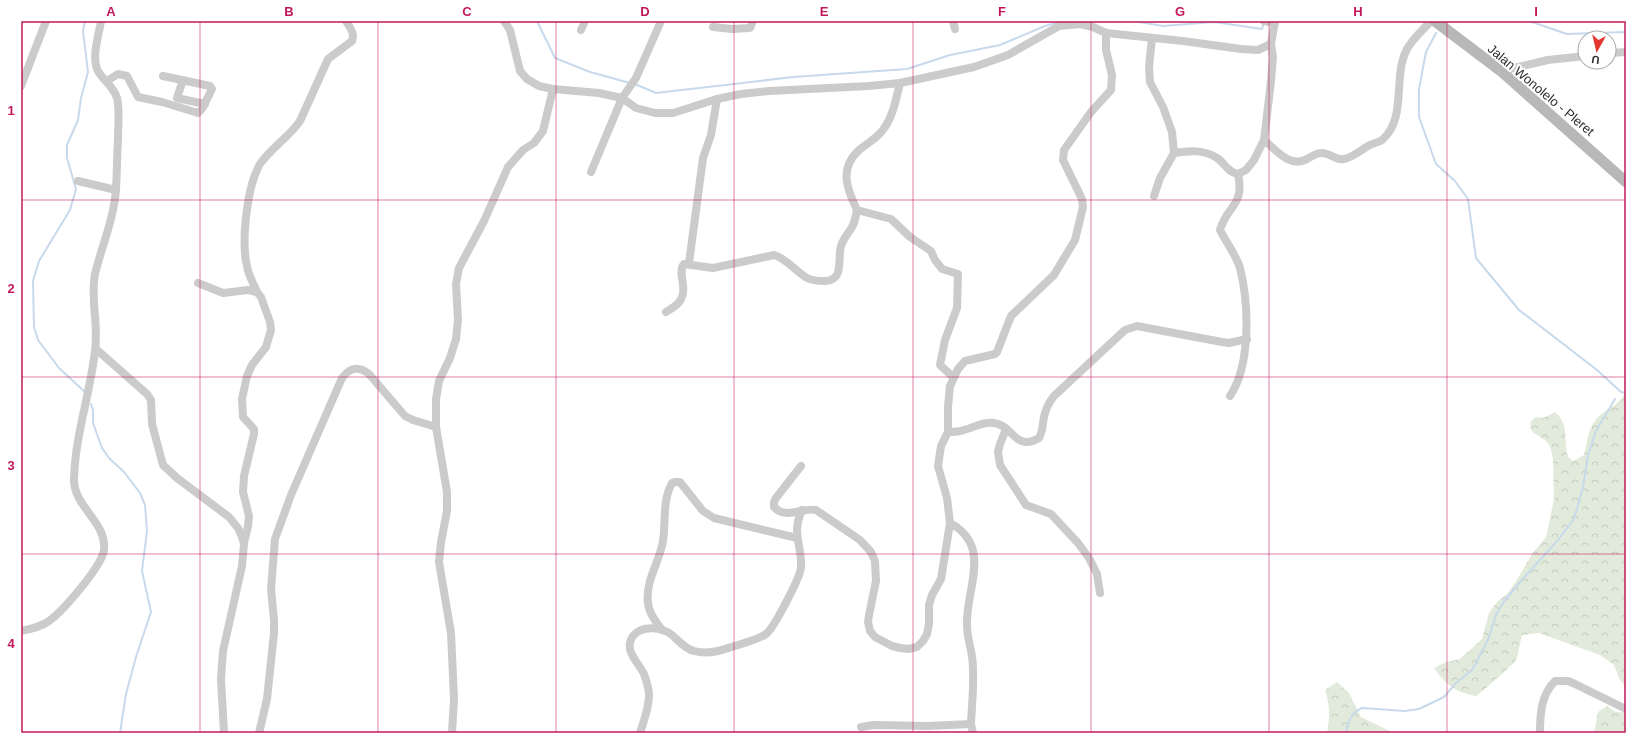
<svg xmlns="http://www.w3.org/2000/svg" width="1647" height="754" font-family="Arial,sans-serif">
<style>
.forest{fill:url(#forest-crowns)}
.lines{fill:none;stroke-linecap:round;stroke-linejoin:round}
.stream{stroke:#c7d9eb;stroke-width:2}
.street{stroke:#cbcbcb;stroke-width:8}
.secondary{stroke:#b8b8b8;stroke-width:11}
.grid{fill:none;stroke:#c2185b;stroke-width:1;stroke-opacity:0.55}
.labels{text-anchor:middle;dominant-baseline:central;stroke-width:4;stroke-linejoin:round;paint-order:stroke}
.street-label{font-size:13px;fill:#2e2e2e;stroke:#fff}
.neatline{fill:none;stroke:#c2185b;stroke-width:1.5}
.grid-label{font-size:13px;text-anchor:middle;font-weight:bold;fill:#c2185b}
</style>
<defs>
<pattern id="forest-crowns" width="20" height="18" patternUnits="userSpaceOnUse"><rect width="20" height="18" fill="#e2ebdb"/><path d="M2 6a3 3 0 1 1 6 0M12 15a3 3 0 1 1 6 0" fill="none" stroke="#c2cabc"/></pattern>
</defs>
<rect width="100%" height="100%" fill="#fff"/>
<g class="forest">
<path d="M1626,390V688L1619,678L1614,665L1600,655L1539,633L1522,635C1520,642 1518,656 1516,660C1515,663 1481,693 1476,696C1455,692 1447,686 1434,668L1446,662L1460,659L1482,639L1489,613L1497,602L1507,594L1515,583L1532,554L1546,537L1554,499L1553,459L1550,446L1546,441L1534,433L1530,428L1531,421L1536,417L1543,418L1555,412C1570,425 1563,439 1568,457L1573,461L1584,455C1587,442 1589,425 1599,416C1610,406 1620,406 1626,390Z"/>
<path d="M1337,682L1349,693L1361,717L1394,733H1327C1330,717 1330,705 1325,690Z"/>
<path d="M1607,706C1613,711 1618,714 1626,711V733H1594L1598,712Z"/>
</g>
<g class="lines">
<g class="stream">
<polyline points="85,21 83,31 88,72 81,98 78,120 67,145 67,158 76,189 70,210 39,261 33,281 34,327 38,340 59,368 85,392"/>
<polyline points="537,21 555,58 590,72 630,83"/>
<polyline points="1133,21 1163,26 1214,22 1262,29 1264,23"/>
<polyline points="1529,21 1567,34 1626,32"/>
<polyline points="1436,33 1426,52 1419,89 1419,117 1436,164 1455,181 1468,199 1476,258 1519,310 1597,370 1621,392 1626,393"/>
<polyline points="635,84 656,93 793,77 907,69 950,55 1000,45 1045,26 1063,21"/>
<polyline points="1625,383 1626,381"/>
<polyline points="91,404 93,410 93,423 102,448 109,458 124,472 140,493 145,505 147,531 142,571 151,612 136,657 126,694 120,733"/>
<path d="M1346,733C1348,721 1351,713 1362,708L1405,711L1419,709L1444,697L1456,683L1472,670L1488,640L1496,615L1503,603L1520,582L1558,540L1574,519L1583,487L1588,455L1596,431L1615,399"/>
</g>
<g class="street">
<polyline points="504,21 510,30 520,71 527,79 539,86 553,89 599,93 622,98 636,108 655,113 673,113 717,99 741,94 769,91 869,86 900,83 974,67 1008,55 1059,26 1080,24 1093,27 1106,33 1183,41 1241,49 1258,50 1271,44"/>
<polyline points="953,21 955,29"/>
<polyline points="1264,21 1275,23"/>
<polyline points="713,27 732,29 750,28 753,21"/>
<polyline points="581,30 585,21"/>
<polyline points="1152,38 1149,67 1150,82 1163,107 1172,132 1174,153 1160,178 1154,196"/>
<polyline points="1609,53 1626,52"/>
<polyline points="1501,71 1548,60 1585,56"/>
<polyline points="183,80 177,98 205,104"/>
<polyline points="107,81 118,74 127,76 138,97 162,102 198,113 202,109 212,89 210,86 163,76"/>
<path d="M900,83C896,99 893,118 882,131C876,139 866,144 858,151C839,169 847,189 857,210L891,219L910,237L931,251L935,260L942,269L958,274L957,308L945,340L940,365L953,377"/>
<polyline points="21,86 46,21"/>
<path d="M1264,140C1276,150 1289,167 1305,160C1310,158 1315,153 1321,153C1329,152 1336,161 1344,159C1352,158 1361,150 1368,146C1372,143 1378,143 1382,140C1407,119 1393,78 1406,51C1411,40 1423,30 1431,21"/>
<path d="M1174,153C1188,151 1204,149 1217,158C1225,163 1227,172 1238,174L1246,170L1254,160L1264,140L1271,81L1273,57L1271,44L1275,21"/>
<polyline points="591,172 622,98 636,78 661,21"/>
<polyline points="78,181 116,190"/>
<polyline points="689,263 703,158 711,135 717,99"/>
<polyline points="198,283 223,293 248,290 257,292 261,297 270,322 271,330 266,347 252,365 247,376 242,399 243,417 254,429 254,434 244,476 243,492 249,516 248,526 244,543"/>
<path d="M257,292C254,284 248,275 247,266C241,242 247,186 260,164C271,148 289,137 300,121L328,59L352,41C355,33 350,28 346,21"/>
<path d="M666,312C672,308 680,304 682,297C687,287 677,272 684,264L713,268L774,255C787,259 795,271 807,278C813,281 819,281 825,281C845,280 837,259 841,246C843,239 848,234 852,227C855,222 856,216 857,210"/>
<polyline points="96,349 147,394 151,400 152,424 163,465 177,478 229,517 238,528 242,537 244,544 242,566 223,651 221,679 224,733"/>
<path d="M1230,396C1251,365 1249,304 1240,268C1236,255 1226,242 1220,230C1227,205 1245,206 1238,174"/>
<polyline points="1006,429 1000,444 998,452 1000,465 1026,505 1051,514 1078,543 1089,558 1097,574 1100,593"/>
<path d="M948,432C953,432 959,432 964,430C973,428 983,421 994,423C1013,425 1015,452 1039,438C1044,429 1042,422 1045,413C1047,406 1050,401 1054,396L1125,330L1137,326L1222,342L1229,343L1247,339"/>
<path d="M801,466L776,498L774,502V507C786,520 802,507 816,510L860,540L871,552L875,561L876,581L869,615L868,622L870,631L875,637L892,646L900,648L908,649L917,647L923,641L927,634L929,624V605L932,595L941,579L950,523"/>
<path d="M662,630C656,622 649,613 648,603C645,581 660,561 663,541C666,522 662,501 672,483L675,482H680L703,511L714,518L797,538"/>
<path d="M21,631C31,629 41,627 49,621C63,611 102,566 104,550C107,522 74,507 74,480C75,435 90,395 95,351C99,325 90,299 95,274C102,245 114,219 116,189C117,172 117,155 118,139C118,125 120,111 117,98C114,87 103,80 98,71C91,57 99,35 101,21"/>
<polyline points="971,724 973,733"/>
<path d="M861,727L874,725L928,726L971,724C972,701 975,678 972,656C970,644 966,633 967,620C968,585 991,545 950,523L947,498L938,466L941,446L948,432V407L950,386L958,369L965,361L995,354L997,352L1011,316L1054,275L1075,240L1083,207L1082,199L1063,160L1064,150L1091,112L1111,90L1112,75L1106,50V33"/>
<path d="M259,733L267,699L274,633V620L271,589L275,539L291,495L342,378C350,367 359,366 369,374L405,416L413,420L436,427"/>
<polyline points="452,733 454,699 451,633 439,562 441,542 447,511 447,492 436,427 436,399 439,381 450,358 456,339 458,320 456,284 459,268 484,221 508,167 523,150 534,143 543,131 553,89"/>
<path d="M640,733C644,721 649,707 649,695C649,688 646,680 644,674C638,662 623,650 633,636C642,625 662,627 672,635C679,641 685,649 694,651C701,653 710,653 718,651C730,647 757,641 766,634C774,628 801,576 801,567C802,544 791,534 802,510"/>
<path d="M1540,733C1540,714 1541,695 1555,681H1568L1575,684L1626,709"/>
</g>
<polyline class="secondary" points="1435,21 1501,71 1626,182"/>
</g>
<path class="grid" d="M200,21V733M378,21V733M556,21V733M734,21V733M913,21V733M1091,21V733M1269,21V733M1447,21V733M21,200H1626M21,377H1626M21,554H1626"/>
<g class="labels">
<g class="street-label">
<text transform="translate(1541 90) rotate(40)">Jalan Wonolelo - Pleret</text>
</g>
</g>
<rect width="1647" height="754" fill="none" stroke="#ffffff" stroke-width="44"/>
<g transform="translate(1597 50) rotate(188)"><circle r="19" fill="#ffffff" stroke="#ababab"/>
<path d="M0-3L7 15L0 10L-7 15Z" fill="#e43630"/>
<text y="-6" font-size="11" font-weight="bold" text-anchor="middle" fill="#2e2e2e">U</text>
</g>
<rect x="22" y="22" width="1603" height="710" class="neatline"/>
<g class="grid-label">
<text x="111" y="16">A</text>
<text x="289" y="16">B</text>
<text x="467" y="16">C</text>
<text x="645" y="16">D</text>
<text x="824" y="16">E</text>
<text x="1002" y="16">F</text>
<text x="1180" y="16">G</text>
<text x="1358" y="16">H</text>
<text x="1536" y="16">I</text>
<text x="11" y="115">1</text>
<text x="11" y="293">2</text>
<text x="11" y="470">3</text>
<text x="11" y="648">4</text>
</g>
</svg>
